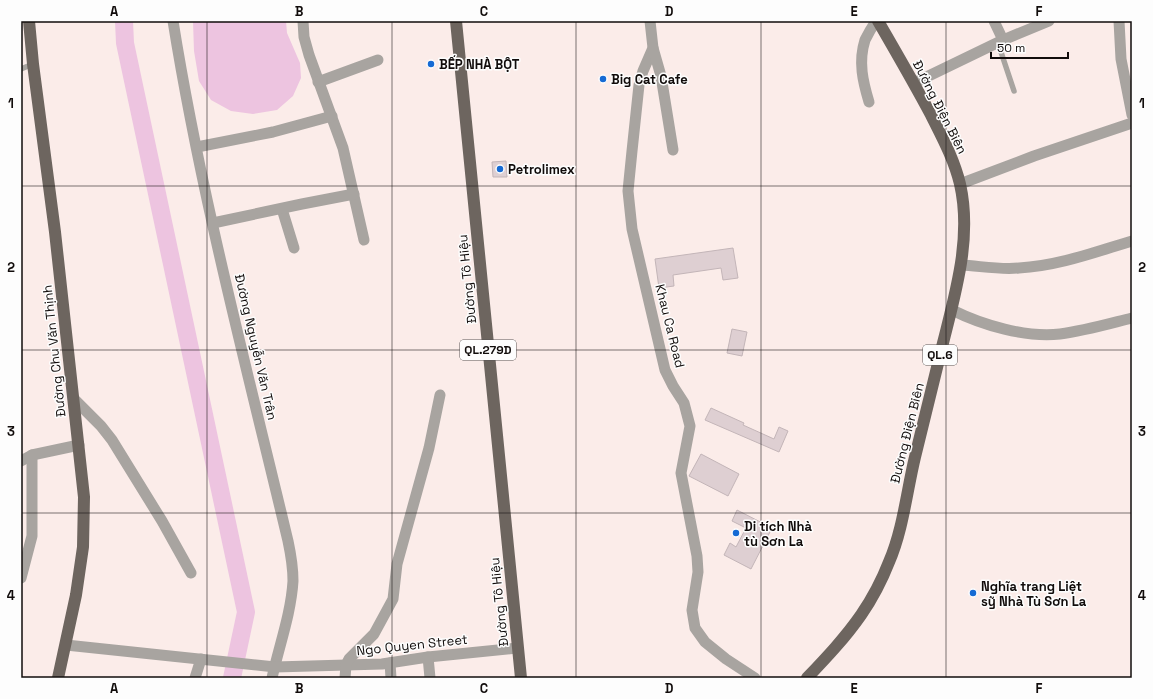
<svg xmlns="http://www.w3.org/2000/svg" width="1153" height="699" font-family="'Space Grotesk',sans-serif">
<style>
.water{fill:#edc4e0}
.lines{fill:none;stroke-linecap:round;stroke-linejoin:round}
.river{stroke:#edc4e0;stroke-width:18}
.building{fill:#decfd2;stroke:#c3b5b8}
.lane{stroke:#a8a4a0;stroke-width:5.5}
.street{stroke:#a8a4a0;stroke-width:11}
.primary{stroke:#6d655f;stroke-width:12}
.grid{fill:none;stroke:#110c0b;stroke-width:1;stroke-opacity:0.55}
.poi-dot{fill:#156ad4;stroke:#fdfdfd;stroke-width:1.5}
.labels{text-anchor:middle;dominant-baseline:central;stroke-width:3;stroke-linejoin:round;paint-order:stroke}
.shield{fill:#fdfdfd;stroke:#585454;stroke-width:1}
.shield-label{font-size:12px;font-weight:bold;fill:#110c0b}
.poi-label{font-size:13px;font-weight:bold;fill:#110c0b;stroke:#fdfdfd;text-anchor:start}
.street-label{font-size:13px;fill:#110c0b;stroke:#fdfdfd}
.neatline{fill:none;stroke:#110c0b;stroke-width:1.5}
.grid-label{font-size:13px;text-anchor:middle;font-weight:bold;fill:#110c0b}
</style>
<rect width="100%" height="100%" fill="#fbece9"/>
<polygon class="water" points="193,21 286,21 287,33 300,63 301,78 293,96 277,110 253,114 231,111 211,100 199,81 194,51"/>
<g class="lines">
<polyline class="river" points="124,21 125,43 246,612 232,678"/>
</g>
<g class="building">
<polygon points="506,161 507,177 493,177 492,162"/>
<polygon points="733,248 738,278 723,280 721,268 673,275 674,286 659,288 655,259"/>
<polygon points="732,329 747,332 742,356 727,353"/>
<polygon points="711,408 744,423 743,425 774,439 779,427 788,431 779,452 705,420"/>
<polygon points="701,454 739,474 728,496 689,476"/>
<polygon points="737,510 772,528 751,569 724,555 730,543 736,547 746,528 732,521"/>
</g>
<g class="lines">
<g class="lane">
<polyline points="998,43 1014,91"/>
<polyline points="21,69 33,64"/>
</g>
<g class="street">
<path d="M173,21C201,196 247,369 288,541C291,555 293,568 293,581C291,614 279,646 272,678"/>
<polyline points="303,21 304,37 309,55 343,148 364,240"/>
<polyline points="650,21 653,48 643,71 639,85 632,151 628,191 632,229 665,370 673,386 684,403 690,426 681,473 697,556 698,572 692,610 695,628 705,642 726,659 755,678"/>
<polyline points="994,21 1003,40"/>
<polyline points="1119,21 1121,59 1132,115"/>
<polyline points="653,48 661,76 673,150"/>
<polyline points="318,82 378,60"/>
<polyline points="914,83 1003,40 1049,21"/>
<path d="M869,102C863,82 858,62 865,40C868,34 872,27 876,21"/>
<polyline points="197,147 273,132 332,116"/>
<polyline points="960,184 1034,156 1132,123"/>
<polyline points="282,209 294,248"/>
<polyline points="213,223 302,204 354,194"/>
<path d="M961,265C980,266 1000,270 1019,268C1058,266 1095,252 1132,241"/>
<path d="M952,310C982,325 1026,338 1060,334C1084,331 1108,324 1132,318"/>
<polyline points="74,399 101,426 112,440 162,521 191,573"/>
<polyline points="21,461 32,455 79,445"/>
<polyline points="21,578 32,536 32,455"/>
<polyline points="66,645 275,667 382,664 428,657 517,648"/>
<polyline points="428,657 430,678"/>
<polyline points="390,663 391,678"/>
<polyline points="195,678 201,659"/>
<polyline points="345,678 346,665 349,659 374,634 393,599 397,564 429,448 440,395"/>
</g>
<g class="primary">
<polyline points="29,21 33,64 55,232 84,497 83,547 76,595 58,678"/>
<polyline points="456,21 521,678"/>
<path d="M807,678C826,658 845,638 861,615C872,599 882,580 889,562C903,530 907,490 915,457C924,419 934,381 943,343C956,291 972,237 960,184C954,159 942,137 931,115C914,83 896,52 878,21"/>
</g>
</g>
<path class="grid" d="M207,21V678M392,21V678M576,21V678M761,21V678M946,21V678M21,186H1132M21,350H1132M21,513H1132"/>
<g class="poi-dot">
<circle cx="431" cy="64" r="4"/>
<circle cx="603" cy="79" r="4"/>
<circle cx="500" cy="169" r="4"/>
<circle cx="736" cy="533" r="4"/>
<circle cx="973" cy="593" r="4"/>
</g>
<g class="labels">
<g class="shield">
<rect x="460" y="340" width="56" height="20" rx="3"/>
<rect x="923" y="345" width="34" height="20" rx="3"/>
</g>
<g class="shield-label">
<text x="488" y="350">QL.279D</text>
<text x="940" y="355">QL.6</text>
</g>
<g class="poi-label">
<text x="439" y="64">BẾP NHÀ BỘT</text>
<text x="611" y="79">Big Cat Cafe</text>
<text x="508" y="169">Petrolimex</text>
<text x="744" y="526">Di tích Nhà<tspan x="744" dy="15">tù Sơn La</tspan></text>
<text x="981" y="586">Nghĩa trang Liệt<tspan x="981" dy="15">sỹ Nhà Tù Sơn La</tspan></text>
</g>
<g class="street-label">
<text transform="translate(940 107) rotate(63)">Đường Điện Biên</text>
<text transform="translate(467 279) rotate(-96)">Đường Tô Hiệu</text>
<text transform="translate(670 326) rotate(76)">Khau Ca Road</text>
<text transform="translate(256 347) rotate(77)">Đường Nguyễn Văn Trân</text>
<text transform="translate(54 351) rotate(-96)">Đường Chu Văn Thịnh</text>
<text transform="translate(907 433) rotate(-76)">Đường Điện Biên</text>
<text transform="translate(499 602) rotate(-96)">Đường Tô Hiệu</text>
<text transform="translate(412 645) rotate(-6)">Ngo Quyen Street</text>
</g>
</g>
<rect width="1153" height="699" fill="none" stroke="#fdfdfd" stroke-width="44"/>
<path d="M991 52v6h77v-6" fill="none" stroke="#110c0b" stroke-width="2"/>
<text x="997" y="52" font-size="12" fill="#110c0b" stroke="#fdfdfd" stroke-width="3" paint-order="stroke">50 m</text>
<rect x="22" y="22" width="1109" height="655" class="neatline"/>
<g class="grid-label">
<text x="114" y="16">A</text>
<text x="299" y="16">B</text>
<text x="484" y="16">C</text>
<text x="669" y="16">D</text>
<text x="854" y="16">E</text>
<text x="1039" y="16">F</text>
<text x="11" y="108">1</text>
<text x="1142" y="108">1</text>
<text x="11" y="272">2</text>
<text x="1142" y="272">2</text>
<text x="11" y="436">3</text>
<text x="1142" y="436">3</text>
<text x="11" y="600">4</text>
<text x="1142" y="600">4</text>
<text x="114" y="693">A</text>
<text x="299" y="693">B</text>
<text x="484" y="693">C</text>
<text x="669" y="693">D</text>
<text x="854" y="693">E</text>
<text x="1039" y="693">F</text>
</g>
</svg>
